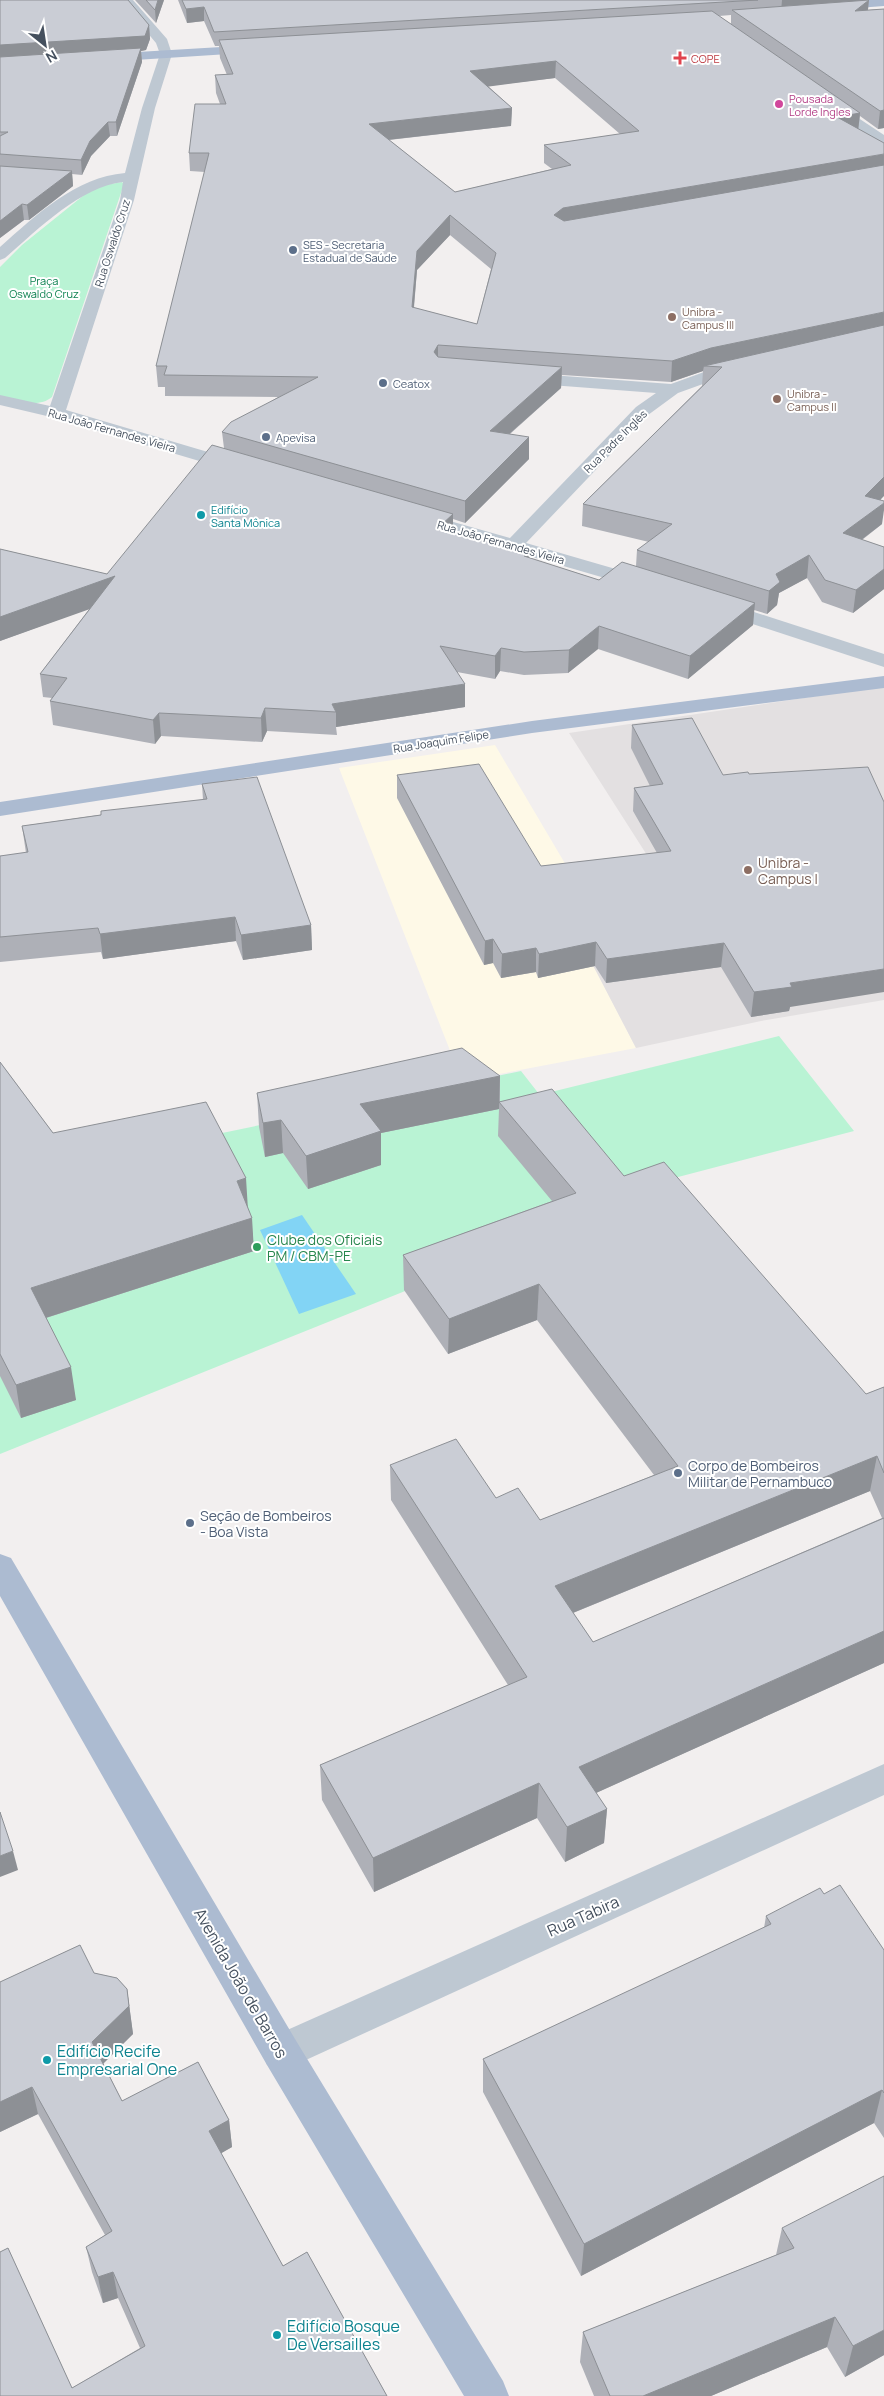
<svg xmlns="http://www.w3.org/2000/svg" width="884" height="2396" font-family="Manrope,sans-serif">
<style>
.commercial{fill:#fef9e7}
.education{fill:#e3e0e1}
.green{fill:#b9f3d4}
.water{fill:#82d4f5}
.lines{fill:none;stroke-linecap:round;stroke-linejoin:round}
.minor{fill:#bec8d2;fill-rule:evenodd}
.major{fill:#acbbd1;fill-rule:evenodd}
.wall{fill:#aeb0b7;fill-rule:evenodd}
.shaded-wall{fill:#8d9095}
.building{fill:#cacdd5;stroke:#8d9095;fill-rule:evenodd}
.health-dot{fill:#e0444e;stroke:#fff;stroke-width:2}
.hotel-dot{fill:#d1479c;stroke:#fff;stroke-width:2}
.service-dot{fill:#5c6f8a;stroke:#fff;stroke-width:2}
.education-dot{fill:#8d6e63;stroke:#fff;stroke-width:2}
.culture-dot{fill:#0f9aa8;stroke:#fff;stroke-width:2}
.leisure-dot{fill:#2e9e5b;stroke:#fff;stroke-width:2}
.labels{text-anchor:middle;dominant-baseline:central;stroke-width:4;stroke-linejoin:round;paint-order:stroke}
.far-health-label{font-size:11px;fill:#be3a42;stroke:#fff;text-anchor:start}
.far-hotel-label{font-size:11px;fill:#b23c85;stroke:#fff;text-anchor:start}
.far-street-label{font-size:11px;fill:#45505e;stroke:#fff}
.far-service-label{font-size:11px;fill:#4e5e75;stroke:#fff;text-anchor:start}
.far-park-label{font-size:11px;fill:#0e8251;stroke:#fff}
.far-education-label{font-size:11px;fill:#785e54;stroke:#fff;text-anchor:start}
.far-culture-label{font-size:11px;fill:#0d838f;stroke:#fff;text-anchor:start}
.education-label{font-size:14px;fill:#785e54;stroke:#fff;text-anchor:start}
.leisure-label{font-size:14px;fill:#27864d;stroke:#fff;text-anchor:start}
.service-label{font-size:14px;fill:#4e5e75;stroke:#fff;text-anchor:start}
.near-street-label{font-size:16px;fill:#45505e;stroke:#fff}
.near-culture-label{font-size:16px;fill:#0d838f;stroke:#fff;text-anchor:start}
</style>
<rect width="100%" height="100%" fill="#f2efef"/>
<polygon class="commercial" points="495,745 573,877 550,881 636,1048 462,1081 339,768"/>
<polygon class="education" points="884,686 884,1000 761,1021 636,1048 549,881 652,863 569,733"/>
<g class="green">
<path d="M122,182L124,184L52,397C38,409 16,400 0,397V267L22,245L94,187Z"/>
<polygon points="779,1036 854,1131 617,1193 624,1203 0,1454 0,1179 521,1071 611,1186 551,1092"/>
</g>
<polygon class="water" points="302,1215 356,1294 299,1314 260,1230"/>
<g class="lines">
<g class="minor">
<path d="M120,0H133L167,39L172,54L155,108L134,200L66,410L245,463L248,467L245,471H233L51,417L0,405V395L50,406L120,200L123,182C81,186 36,231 5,258L0,260V247C36,215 76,177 125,173L142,108L160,54L156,43Z"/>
<polygon points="828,98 884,135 884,145 879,144 823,105 821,102 823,99"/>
<polygon points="738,365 744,366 746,370 744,374 714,380 678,393 648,415 526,543 650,579 653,583 650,587 643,589 636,587 411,522 409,518 411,514 418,512 510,538 636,407 656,393 524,383 518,382 515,378 518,374 524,373 671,384 704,372"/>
<polygon points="717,600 884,654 884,667 710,610 707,606 710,602"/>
<polygon points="884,1764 884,1795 295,2065 281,2070 267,2065 262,2052 267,2039"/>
</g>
<g class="major">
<polygon points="862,0 884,0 884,6 831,10 825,6 831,2"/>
<polygon points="255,45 261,49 260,52 104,62 98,58 104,54"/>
<polygon points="884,676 884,688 532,733 0,816 0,802 532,721"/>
<polygon points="0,1554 11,1558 295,2039 503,2381 509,2396 464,2396 267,2065 0,1596"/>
</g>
</g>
<g class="wall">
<polygon points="0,0 149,25 150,39 146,50 141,51 142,62 117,136 110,136 91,156 82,175 72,174 73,186 29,220 24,220 0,238"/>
<polygon points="135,0 164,0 156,23"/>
<path d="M178,0H869L868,10L884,9V128L878,129L860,116L858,129L882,524L862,540L884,547V589L853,613L822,602L807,578L779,593L777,605L767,614L754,610L753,625L688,679L598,649L568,673L524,675L500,671L495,679L457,672L465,707L336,727L337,735L267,731L262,742L161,736L155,744L53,725L50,701L52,698L43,697L40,674L90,608L0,641V549L107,574L224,448L222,432L278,397L165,396V387H158L156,366L205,172L190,171L189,153L220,104L216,93L215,75H227L220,58L219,46H215L204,21L187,23ZM731,15V24L719,16ZM555,78L620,134L544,145V163L552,169L455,192L389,140L511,126L512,108L488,86ZM450,235L491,269L477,324L414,308L417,270ZM703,371L702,386L583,504L582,526L649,542L637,550L636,566L599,580L530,558L453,531V519L465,523L529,459L510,434L561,388L562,375L671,382Z"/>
<polygon points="632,725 790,1007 789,1011 751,1017 721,967 606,983 595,966 538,978 536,972 501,978 493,963 484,965 397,798 397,775 541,866 657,853 633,811 634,788 650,786 631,748"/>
<polygon points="202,784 311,925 312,950 243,960 236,941 103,959 101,952 0,962 0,856 26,853 22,826 203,800"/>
<polygon points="0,1062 53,1133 248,1209 254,1251 46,1318 76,1400 21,1418 0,1376"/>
<path d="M500,1076V1102L624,1176L866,1394L884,1387V1663L596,1793L607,1809L604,1843L565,1862L537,1818L374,1892L322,1800L320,1765L508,1685L391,1500L390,1465L496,1498L540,1520L654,1475L537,1320L448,1354L404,1290L403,1255L552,1201L498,1136L499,1109L381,1133V1165L308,1189L283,1153L265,1157L259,1127L257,1093ZM870,1491L882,1518L593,1642L573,1613Z"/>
<polygon points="824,1894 884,1950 884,2138 874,2123 581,2276 483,2092 483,2059 764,1928 766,1916"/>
<polygon points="80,1945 94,1973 117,1978 127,1989 133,2034 103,2063 122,2101 198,2062 229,2120 232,2147 221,2153 283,2266 307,2252 387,2396 0,2396 0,2252 8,2248 72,2388 140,2348 118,2298 103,2303 92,2272 86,2247 105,2235 38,2114 0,2132 0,1982"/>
<polygon points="782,2228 884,2355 845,2377 827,2347 711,2396 594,2396 580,2362 583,2332 776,2255"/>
</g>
<g class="shaded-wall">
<polygon points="158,0 164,0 156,23 155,10"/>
<polygon points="782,0 868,0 781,12"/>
<polygon points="869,0 867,17 855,11"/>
<polygon points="204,7 204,21 187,23 186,9"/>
<polygon points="149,25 150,39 146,50 141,51 142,62 117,136 116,122 0,60 0,45"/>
<polygon points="556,61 555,78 470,89 470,71"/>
<polygon points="512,108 511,126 369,142 369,124"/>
<polygon points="884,110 884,128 878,129 880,111"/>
<polygon points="860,113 858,132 837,117"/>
<polygon points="108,122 110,136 91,156 82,175 81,160 90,141"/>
<polygon points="884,154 884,170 563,227 554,215 563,208"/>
<polygon points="72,171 73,186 29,220 27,205"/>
<polygon points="22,204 24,220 0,238 0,221"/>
<polygon points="450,215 450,235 417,270 412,327 412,307 417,251"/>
<polygon points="884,312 884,332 704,366 703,371 671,382 672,361 711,348"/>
<polygon points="438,345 438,366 434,352"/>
<polygon points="562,367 561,388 489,452 490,431"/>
<polygon points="529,437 529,459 465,523 465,501"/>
<polygon points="884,477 884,496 863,518 865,496"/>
<polygon points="884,503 884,510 882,524 840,556 843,533"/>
<polygon points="453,514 453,536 439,527"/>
<polygon points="530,550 530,572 524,556"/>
<polygon points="809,555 807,578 779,593 777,605 767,614 769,591 776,574"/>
<polygon points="884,569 884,589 853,613 856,590"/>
<polygon points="115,576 118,599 0,641 0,617"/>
<polygon points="755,603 753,625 688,679 690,656"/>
<polygon points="599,626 598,649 568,673 569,650"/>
<polygon points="501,648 500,671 495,679 495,656"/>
<polygon points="465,684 465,707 336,727 336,712 332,704"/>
<polygon points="265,708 267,731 262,742 261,718"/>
<polygon points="159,713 161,736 155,744 153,720"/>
<polygon points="235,917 236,941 103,959 100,934"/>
<polygon points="311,925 312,950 243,960 241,935"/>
<polygon points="493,939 493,963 484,965 485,941"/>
<polygon points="596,942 595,966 538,978 539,954"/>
<polygon points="724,943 721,967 606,983 607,959"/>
<polygon points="536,948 536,972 501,978 502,954"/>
<polygon points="884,969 884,992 790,1007 789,1011 751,1017 754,992 790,983"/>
<polygon points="500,1076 499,1109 381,1133 381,1165 308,1189 306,1156 360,1104"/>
<polygon points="281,1120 283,1153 265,1157 263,1123"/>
<polygon points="246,1178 248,1210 237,1181"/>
<polygon points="252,1218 254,1251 36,1321 31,1288"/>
<polygon points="539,1284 537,1320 448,1354 449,1319"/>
<polygon points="71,1367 76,1400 21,1418 16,1385"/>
<polygon points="877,1456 870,1491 553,1621 555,1586"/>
<polygon points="884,1631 884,1663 576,1802 579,1767"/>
<polygon points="539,1783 537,1818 374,1892 373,1858"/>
<polygon points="607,1809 604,1843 565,1862 567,1827"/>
<polygon points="13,1851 18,1870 0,1877 0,1856"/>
<polygon points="127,1989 133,2034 98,2069 92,2042"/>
<polygon points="32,2087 38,2114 0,2132 0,2102"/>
<polygon points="882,2090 874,2123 581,2276 584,2244"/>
<polygon points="229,2120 232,2147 213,2158 209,2131"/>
<polygon points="113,2272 118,2298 103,2303 98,2277"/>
<polygon points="835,2317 827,2347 711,2396 643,2396"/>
<polygon points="884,2330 884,2355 845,2377 853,2346"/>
</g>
<g class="building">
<polygon points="0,0 128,0 149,25 145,36 0,45"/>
<polygon points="146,0 158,0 155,10"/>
<polygon points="182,0 758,0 214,32 204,7 186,9"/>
<polygon points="869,0 855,11 884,9 884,110 880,111 732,10"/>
<path d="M712,11L860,113L837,117L884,143V154L563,208L554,215L564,221L884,165V312L711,348L672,361L438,345L434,352L438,357L562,367L490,431L529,437L465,501L222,432L231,422L318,377L164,375L167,366H156L209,153H189L195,104H226L215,75L233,74L219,40ZM556,61L639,131L544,145L571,165L455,192L369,124L512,108L470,71ZM450,215L496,253L477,324L412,307L417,251Z"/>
<polygon points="141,48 116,122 108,122 90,141 81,160 0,154 0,136 8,132 0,132 0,57"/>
<polygon points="0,166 72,171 27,205 22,204 0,221"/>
<polygon points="884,325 884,477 865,496 884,501 884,503 843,533 884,547 884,569 856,590 825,580 809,555 776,574 780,582 769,591 637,550 672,524 583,504 722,367 704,366"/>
<polygon points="212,445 453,514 439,527 530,550 524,556 599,580 622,562 755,603 690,656 599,626 569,650 524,652 501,648 495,656 440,646 465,684 332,704 336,712 265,708 261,718 159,713 153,720 50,701 67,678 40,674 115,576 0,617 0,549 107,574"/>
<polygon points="692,718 723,775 748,772 749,774 868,767 884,802 884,969 790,983 792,987 754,992 724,943 607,959 596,942 539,954 536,948 502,954 493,939 485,941 397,775 479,764 541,866 671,851 634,788 663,784 632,725"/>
<polygon points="257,777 311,925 241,935 235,917 100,934 98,928 0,937 0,856 28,852 22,826 101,815 101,811 207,799 202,784"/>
<polygon points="462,1048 500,1076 360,1104 381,1131 306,1156 281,1120 263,1123 257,1093"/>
<polygon points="0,1062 53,1133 206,1102 246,1178 237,1181 252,1218 31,1288 71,1367 16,1385 0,1354"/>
<polygon points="552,1089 624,1176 664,1162 866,1394 884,1387 884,1473 877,1456 555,1586 593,1642 884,1518 884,1631 579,1767 607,1809 567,1827 539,1783 373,1858 320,1765 527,1677 390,1465 456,1439 496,1498 518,1488 540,1520 678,1466 539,1284 449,1319 403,1255 576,1193 499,1102"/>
<polygon points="0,1812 13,1851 0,1856"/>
<polygon points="840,1885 884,1950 884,2093 882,2090 584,2244 483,2059 771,1924 766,1916 820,1888 824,1894"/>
<polygon points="80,1945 94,1973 117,1978 127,1989 129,2006 92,2042 122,2101 198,2062 229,2120 209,2131 283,2266 307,2252 387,2396 0,2396 0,2252 8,2248 72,2388 145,2346 113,2272 98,2277 86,2247 112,2231 32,2087 0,2102 0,1982"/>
<polygon points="884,2176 884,2330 853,2346 835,2317 643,2396 610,2396 583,2332 794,2248 782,2228"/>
</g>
<path class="health-dot" d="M677.5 50.5h5v5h5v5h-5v5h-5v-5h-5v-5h5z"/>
<circle class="hotel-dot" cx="779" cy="104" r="5"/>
<g class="service-dot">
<circle cx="293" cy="250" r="5"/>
<circle cx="383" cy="383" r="5"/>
<circle cx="266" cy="437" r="5"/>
<circle cx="678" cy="1473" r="5"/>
<circle cx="190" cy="1523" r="5"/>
</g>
<g class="education-dot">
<circle cx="672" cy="317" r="5"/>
<circle cx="777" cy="399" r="5"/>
<circle cx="748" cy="870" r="5"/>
</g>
<g class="culture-dot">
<circle cx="201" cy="515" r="5"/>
<circle cx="47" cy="2060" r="5"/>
<circle cx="277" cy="2335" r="5"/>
</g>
<circle class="leisure-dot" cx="257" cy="1247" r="5"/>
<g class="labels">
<g class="far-health-label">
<text x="691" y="58">COPE</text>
</g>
<g class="far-hotel-label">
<text x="789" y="98">Pousada<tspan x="789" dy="13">Lorde Ingles</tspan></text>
</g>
<g class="far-street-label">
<text transform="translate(112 243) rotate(-72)">Rua Oswaldo Cruz</text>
<text transform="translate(112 430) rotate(16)">Rua João Fernandes Vieira</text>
<text transform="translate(615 441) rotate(-45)">Rua Padre Inglês</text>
<text transform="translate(501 542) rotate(16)">Rua João Fernandes Vieira</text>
<text transform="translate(441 741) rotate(-9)">Rua Joaquim Felipe</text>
</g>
<g class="far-service-label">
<text x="303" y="244">SES - Secretaria<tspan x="303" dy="13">Estadual de Saúde</tspan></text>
<text x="393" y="383">Ceatox</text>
<text x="276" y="437">Apevisa</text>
</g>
<g class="far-park-label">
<text x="44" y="280">Praça<tspan x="44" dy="13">Oswaldo Cruz</tspan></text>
</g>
<g class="far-education-label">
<text x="682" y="311">Unibra -<tspan x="682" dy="13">Campus III</tspan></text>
<text x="787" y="393">Unibra -<tspan x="787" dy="13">Campus II</tspan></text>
</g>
<g class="far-culture-label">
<text x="211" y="509">Edifício<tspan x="211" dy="13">Santa Mônica</tspan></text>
</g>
<g class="education-label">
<text x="758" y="862">Unibra -<tspan x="758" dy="16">Campus I</tspan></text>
</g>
<g class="leisure-label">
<text x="267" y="1239">Clube dos Oficiais<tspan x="267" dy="16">PM / CBM-PE</tspan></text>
</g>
<g class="service-label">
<text x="688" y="1465">Corpo de Bombeiros<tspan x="688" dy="16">Militar de Pernambuco</tspan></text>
<text x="200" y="1515">Seção de Bombeiros<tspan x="200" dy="16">- Boa Vista</tspan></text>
</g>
<g class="near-street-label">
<text transform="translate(583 1916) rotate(-24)">Rua Tabira</text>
<text transform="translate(241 1983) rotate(60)">Avenida João de Barros</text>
</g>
<g class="near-culture-label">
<text x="57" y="2051">Edifício Recife<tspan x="57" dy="18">Empresarial One</tspan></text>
<text x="287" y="2326">Edifício Bosque<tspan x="287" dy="18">De Versailles</tspan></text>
</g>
</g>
<g transform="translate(45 45) rotate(150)" stroke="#ffffff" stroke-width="4" paint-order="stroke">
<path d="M0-4L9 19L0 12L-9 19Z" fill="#45505e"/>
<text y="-8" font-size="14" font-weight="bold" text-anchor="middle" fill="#45505e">N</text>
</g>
</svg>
